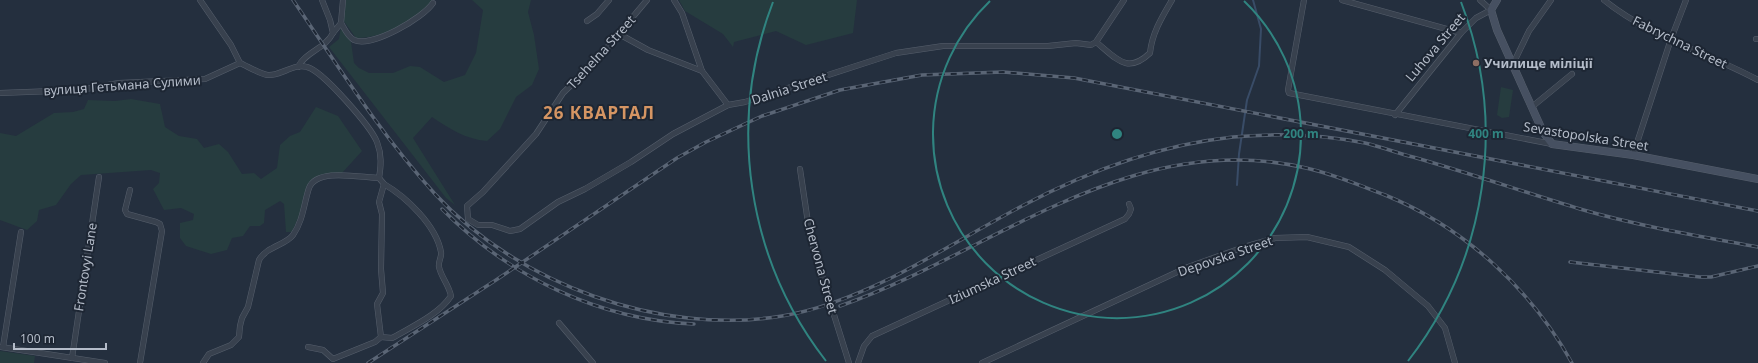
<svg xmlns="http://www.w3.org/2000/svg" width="1758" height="363" font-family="'Noto Sans',sans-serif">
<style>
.green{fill:#263c3f}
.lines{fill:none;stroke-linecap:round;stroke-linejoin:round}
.stream{stroke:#394c67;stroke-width:2}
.street-casing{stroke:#565f6c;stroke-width:6}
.secondary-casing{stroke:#565f6c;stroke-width:8}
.street{stroke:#38414e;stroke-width:5}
.secondary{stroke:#465061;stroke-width:7}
.rail-casing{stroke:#5a6575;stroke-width:3.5}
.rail{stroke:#1d2633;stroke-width:2;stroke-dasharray:6;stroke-linecap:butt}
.street-bridge-casing{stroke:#565f6c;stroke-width:6;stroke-linecap:butt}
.street-bridge{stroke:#38414e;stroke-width:5}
.ring{fill:none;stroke:#308480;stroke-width:2}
.education-dot{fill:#8d6e63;stroke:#1d2633;stroke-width:1.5}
.labels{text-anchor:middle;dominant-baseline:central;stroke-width:4;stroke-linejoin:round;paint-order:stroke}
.street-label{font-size:13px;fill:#b4bcc9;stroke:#1d2633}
.poi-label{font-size:13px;font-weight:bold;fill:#b4bcc9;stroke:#1d2633;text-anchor:start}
.district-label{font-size:17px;font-weight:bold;letter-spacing:1px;fill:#d59563;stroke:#1d2633}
.centre{fill:#308480;stroke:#1d2633;stroke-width:2}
.ring-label{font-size:12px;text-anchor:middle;font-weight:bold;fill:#308480;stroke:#1d2633;stroke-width:4;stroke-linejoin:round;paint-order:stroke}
</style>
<rect width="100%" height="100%" fill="#242f3e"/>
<g class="green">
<path d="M346,0H434C413,21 386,38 356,38L343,20Z"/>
<path d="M472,0H531L528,12L534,35L539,69L532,85L516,97L500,129L487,141C465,139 450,129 432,117L413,138L455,205L446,198L329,47L339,39L341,27L351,42L354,63L359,68L369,73H393L410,66L420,67L444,82L465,75L476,53L483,10Z"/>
<polygon points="679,0 857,0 853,33 806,45 776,31 734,42 733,47 723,34 685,11"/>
<polygon points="1501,87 1513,90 1509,117 1502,118 1497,115"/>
<polygon points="131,99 160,104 165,127 179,136 197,139 204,148 219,144 228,152 242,174 254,173 261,179 277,168 280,145 290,136 300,132 316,107 338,116 362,151 342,173 325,174 315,179 292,232 286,232 284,204 280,201 265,210 264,223 260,226 250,226 243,236 232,238 227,250 211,254 186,246 180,238 180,223 193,220 194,214 181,208 164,210 153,189 159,183 160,173 151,170 81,175 71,184 56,205 39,210 37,221 27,230 0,220 0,133 16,136 54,113 73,112 84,109 88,100 115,101"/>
<polygon points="0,351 35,356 34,363 0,363"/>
</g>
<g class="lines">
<polyline class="stream" points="1237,185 1239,154 1247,100 1259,66 1261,29 1253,0"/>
<g class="street-casing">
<g id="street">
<polyline points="200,0 231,45 240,63"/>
<polyline points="647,0 595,62 563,93 536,134 483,192 467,206 468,219 478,225 492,225 510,231 520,229 558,202 585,189 631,162 673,134 728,105 745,102 896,53 943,46 1048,46 1076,43 1091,45 1096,42 1124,0"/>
<polyline points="674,0 682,13 702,71"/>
<polyline points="1304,0 1288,90 1289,93 1552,144"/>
<polyline points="1342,0 1461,33"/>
<path d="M1604,0C1648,36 1708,53 1758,80"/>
<polyline points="587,21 597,14 609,0"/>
<polyline points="341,23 343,0"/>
<path d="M333,33L341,23C344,28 348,37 354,40C372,48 423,18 433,3"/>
<polyline points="619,34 648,50 702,71 728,105"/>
<polyline points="1756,39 1758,39"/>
<path d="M1096,42C1116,58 1127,75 1150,53C1152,33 1162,17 1172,0"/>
<path d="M240,63C247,66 262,75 268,75C281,76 294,63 307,67C323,71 371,127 377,142C382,155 381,166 379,178"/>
<polyline points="1513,64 1529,31 1551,0"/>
<path d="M298,67C305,52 325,49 333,33L330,20L322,0"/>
<polyline points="0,93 80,90 119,83 205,79 240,63"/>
<polyline points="1533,106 1572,74"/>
<polyline points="1395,115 1461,33 1476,18 1491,10 1480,0"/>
<polyline points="1633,155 1671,39 1686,0"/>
<polyline points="800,169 810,236 821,272"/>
<polyline points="130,190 125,210 127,214 156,222 160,224 162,231 140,363"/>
<polyline points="834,315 849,363"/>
<polyline points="559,323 593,363"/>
<path d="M381,337L392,338L396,336C415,325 439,314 451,296C449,285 441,277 439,267C438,261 442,257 441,252C436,225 406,197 384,184"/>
<polyline points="1,347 105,363"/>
<polyline points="3,347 21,232"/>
<polyline points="72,358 99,177"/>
<path d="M203,363L209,354L231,345L239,337L240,326L242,318L248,307L259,260C267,246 286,245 293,235C303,221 304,203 309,188C317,167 362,178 379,178L384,184L379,202L382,214L381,269L383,293L377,304L381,337L375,342L333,359L323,350L308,347"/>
<polyline points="858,363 864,346 872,336 1125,219 1129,214 1131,209 1129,204"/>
<polyline points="982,363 1188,267 1244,247 1275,238 1307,237 1349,247 1385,270 1428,306 1445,328 1455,363"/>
</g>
</g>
<g class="secondary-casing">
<polyline id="secondary" points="1497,0 1491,10 1497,30 1543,132 1552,144 1633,155 1758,179"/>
</g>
<use href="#street" class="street"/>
<use href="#secondary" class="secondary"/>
<g class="rail-casing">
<g id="rail">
<path d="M293,0C338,66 381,135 435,194C518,284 660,336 782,316C820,310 856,295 891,278C935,256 978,229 1022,206C1088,171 1159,145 1233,137C1276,133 1324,135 1365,143C1382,147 1397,153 1413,157C1469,173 1524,192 1580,209C1638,226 1699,236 1758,247"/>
<path d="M442,209C508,276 599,320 694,324"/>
<polyline points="1570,262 1700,277 1711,277 1758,266"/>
<path d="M840,306C994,252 1130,127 1306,168C1333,174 1359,185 1385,195C1464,227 1531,289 1572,363"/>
<polyline points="368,363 496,280 677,158 706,142 762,116 840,90 922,75 1003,72 1074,78 1758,211"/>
</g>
</g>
<use href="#rail" class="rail"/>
<g class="street-bridge-casing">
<polyline id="street-bridge" points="821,272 834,315"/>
</g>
<use href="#street-bridge" class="street-bridge"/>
</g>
<g class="ring">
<path d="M1244 1A184 184 0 1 1 990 1"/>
<path d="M826 361A369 369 0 0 1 773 2M1461 2A369 369 0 0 1 1408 361"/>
</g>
<circle class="education-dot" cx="1476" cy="63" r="4"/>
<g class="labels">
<g class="street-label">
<text transform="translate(1680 42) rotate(26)">Fabrychna Street</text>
<text transform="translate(1435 47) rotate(-50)">Luhova Street</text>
<text transform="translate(601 52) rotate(-48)">Tsehelna Street</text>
<text transform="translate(122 85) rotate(-4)">вулиця Гетьмана Сулими</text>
<text transform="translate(789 88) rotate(-18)">Dalnia Street</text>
<text transform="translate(1586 136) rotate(9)">Sevastopolska Street</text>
<text transform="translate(1225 256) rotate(-19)">Depovska Street</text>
<text transform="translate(821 266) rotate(75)">Chervona Street</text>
<text transform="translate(85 267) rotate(-81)">Frontovyi Lane</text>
<text transform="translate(992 280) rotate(-25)">Iziumska Street</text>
</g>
<g class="poi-label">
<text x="1484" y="63">Училище міліції</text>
</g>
<g class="district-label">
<text x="599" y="112">26 КВАРТАЛ</text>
</g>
</g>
<circle cx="1117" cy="134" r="6" class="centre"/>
<g class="ring-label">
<text x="1301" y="138">200 m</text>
<text x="1486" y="138">400 m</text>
</g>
<path d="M14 343v6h92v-6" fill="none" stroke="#b4bcc9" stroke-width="2"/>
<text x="20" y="343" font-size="12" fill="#b4bcc9" stroke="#1d2633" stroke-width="3" paint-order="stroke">100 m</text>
</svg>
